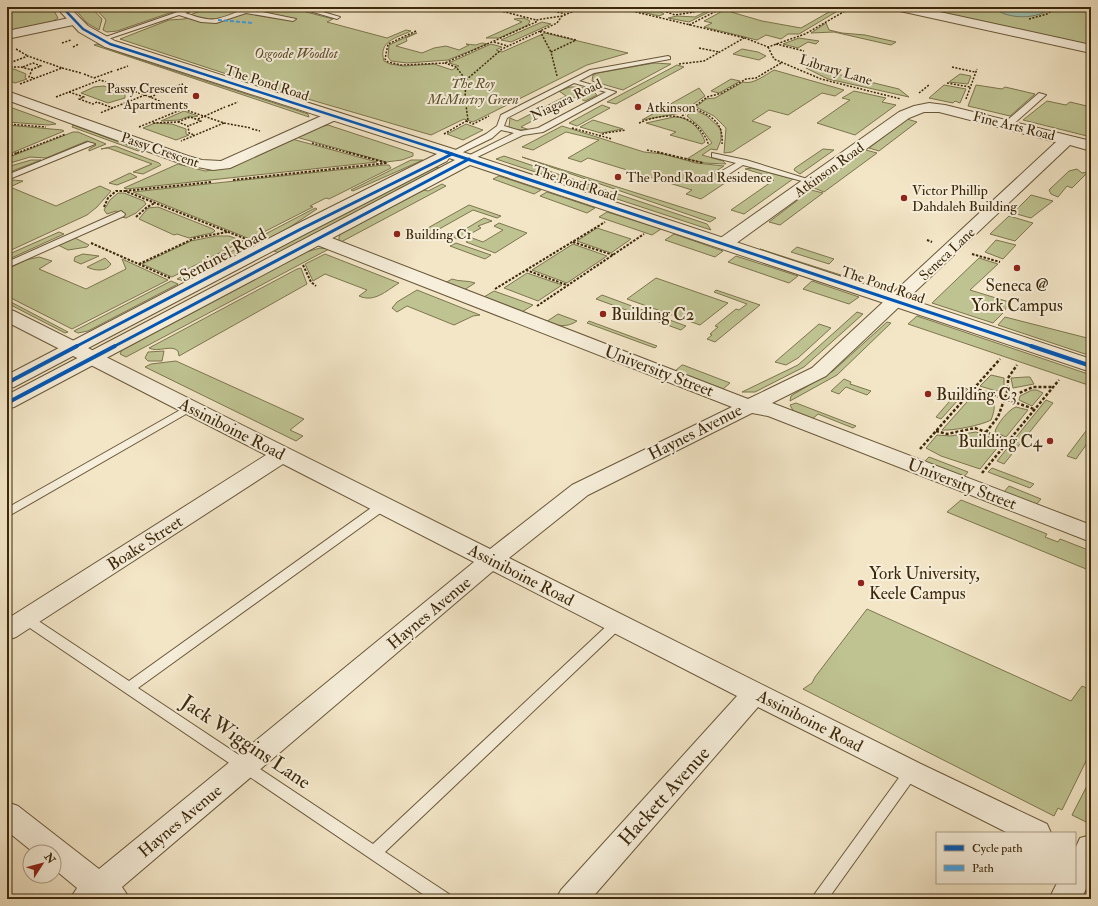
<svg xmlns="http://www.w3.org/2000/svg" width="1098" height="906" font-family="'IM FELL Double Pica',serif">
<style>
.green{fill:#bfc392;stroke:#7d764e}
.water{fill:#9dc0af;stroke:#76836d}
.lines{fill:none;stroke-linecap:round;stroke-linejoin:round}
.service-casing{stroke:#695839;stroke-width:2}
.minor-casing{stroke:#695839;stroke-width:2}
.tertiary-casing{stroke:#695839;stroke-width:2}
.path-far2{stroke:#3b280a;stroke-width:1.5;stroke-dasharray:2 1.5;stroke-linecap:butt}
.path-far1{stroke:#3b280a;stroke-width:2;stroke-dasharray:2.5 1.5;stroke-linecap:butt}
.path{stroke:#3b280a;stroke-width:2.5;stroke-dasharray:3 2;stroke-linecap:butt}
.service{fill:#f7efdb;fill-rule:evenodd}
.minor{fill:#f7efdb;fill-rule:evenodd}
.tertiary{fill:#f7efdb;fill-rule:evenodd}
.quiet{stroke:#3fa3e9;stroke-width:2;stroke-dasharray:4 2;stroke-linecap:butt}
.cycleway-far2-casing{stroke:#f7efdb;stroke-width:4}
.cycleway-far1-casing{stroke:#f7efdb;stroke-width:5}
.cycleway-casing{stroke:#f7efdb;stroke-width:6}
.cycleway-far2{stroke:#0057b8;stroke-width:2.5}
.cycleway-far1{stroke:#0057b8;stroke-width:3}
.cycleway{stroke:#0057b8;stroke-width:4}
.poi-dot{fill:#8f2418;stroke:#f7efdb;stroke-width:1.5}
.labels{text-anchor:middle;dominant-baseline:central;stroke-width:4;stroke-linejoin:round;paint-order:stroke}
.far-park-label{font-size:14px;font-style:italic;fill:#5c4f2c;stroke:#f7efdb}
.far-street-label{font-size:14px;fill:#3b280a;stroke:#f7efdb}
.far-poi-label{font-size:14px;fill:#3b280a;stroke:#f7efdb;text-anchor:start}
.street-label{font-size:17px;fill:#3b280a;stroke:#f7efdb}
.poi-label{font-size:17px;fill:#3b280a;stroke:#f7efdb;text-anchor:start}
.near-street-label{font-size:20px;fill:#3b280a;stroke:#f7efdb}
</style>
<rect width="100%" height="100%" fill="#f3e6c7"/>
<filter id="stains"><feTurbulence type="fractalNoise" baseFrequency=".005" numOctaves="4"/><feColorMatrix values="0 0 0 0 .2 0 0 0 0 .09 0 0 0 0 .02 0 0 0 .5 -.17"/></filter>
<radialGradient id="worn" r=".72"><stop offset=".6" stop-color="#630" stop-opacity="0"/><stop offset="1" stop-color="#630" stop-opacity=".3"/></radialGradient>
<g class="green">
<polygon points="7,7 52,7 58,18 52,22 7,32"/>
<polygon points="73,7 91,7 102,19 99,30 87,23"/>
<polygon points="94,7 187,7 117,31 107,32 103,30 106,20"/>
<path d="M210,7H287L333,19L327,22L387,38L406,30L411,31C396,38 378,41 384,61L390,64L404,66L434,64L452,70L459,66L449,63L491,44L502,47L496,50L502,52L545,33L628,53L587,65L473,122L464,119L431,135L260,85L120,39L169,20L184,19L192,17L190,15Z"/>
<path d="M629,7C645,7 656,8 664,14L659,16L630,9L632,8Z"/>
<polygon points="715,7 719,7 689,22 668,18 677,16 695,17"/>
<polygon points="730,7 740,7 731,12 762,21 801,28 836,8 841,9 799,34 788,34 781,39 766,35 757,40 704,27 712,23 704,21"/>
<polygon points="916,7 1091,7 1091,46"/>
<polygon points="524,18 530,21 528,25 499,38 486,38 522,22 514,19"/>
<polygon points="542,22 551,24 511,42 501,40"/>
<polygon points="826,23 829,30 842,33 865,35 896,42 891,45 834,32 811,33"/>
<path d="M415,33H417L406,38L407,41L396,46L422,53L434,48L446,46L459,50L469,45L466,44C469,44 472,45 475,45C480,44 481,42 487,44L448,60L407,63L391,61L388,57L389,45Z"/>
<polygon points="799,38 819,41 816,44 808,42 798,48 783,44"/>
<polygon points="97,44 138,59 308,114 309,117 94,45"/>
<polygon points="742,49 758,52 766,56 759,60 733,54"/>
<polygon points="654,63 671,64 623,90 592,81 593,75 598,73"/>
<polygon points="677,65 684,67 616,104 607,102"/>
<polygon points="808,67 899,89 909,97 828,79 806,68"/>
<polygon points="7,69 14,69 26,74 25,78 27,79 15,83 7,80"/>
<path d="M774,70L844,90L835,96L822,93L788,115L769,110L752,121L771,127L732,152L724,153L726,128L714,116L696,107L706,99L715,98L743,82C753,85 765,75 774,70Z"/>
<polygon points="960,74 971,76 968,84 949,82"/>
<polygon points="731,79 740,81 719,93 711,91"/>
<polygon points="944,85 966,89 960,103 955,101 953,103 929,98"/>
<polygon points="976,85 1002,89 1005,87 1035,94 1010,116 968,106"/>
<polygon points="104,86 125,94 125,98 108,103 81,93 94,87"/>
<polygon points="580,87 592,90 597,95 585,101 576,97 521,127 530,130 517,130 509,127 510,118 517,121 566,96 559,91 570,87"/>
<polygon points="699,88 705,96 681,113 642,120"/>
<polygon points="854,91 886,98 882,102 896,105 855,135 817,123 850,100 842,98"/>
<polygon points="1047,101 1066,105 1070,102 1091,107 1091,137 1023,120"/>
<polygon points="602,105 610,108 577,126 569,123"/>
<polygon points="7,106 54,123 56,124 48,125 7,122"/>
<polygon points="693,109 707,116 721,129 721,140 717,150 711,149 702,155 723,161 726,164 705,163 687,159 712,143 700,127 687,116"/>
<polygon points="184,111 198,116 194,117 190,116 179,120 161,121"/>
<path d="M674,117C688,116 701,129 705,142L702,144L670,135L676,132L646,123Z"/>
<polygon points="907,119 917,122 879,151 869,148"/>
<polygon points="593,120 623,129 601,133 580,127"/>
<polygon points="155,123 172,124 186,129 186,134 189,135 176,140 143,128"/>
<polygon points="466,124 483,130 463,140 447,134"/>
<polygon points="7,125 62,130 64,131 7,155"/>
<polygon points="73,125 141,150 138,151 72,127"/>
<polygon points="328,125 413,153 413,156 402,160 386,162 296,137 317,128"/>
<polygon points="562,126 644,152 663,154 696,163 724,166 713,173 731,179 701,199 686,194 692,190 588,158 581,162 568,158 599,140 566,132 533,150 522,147"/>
<polygon points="73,132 78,132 106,144 89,151 89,149 96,145 87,141 46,158 30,157 7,164 7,158"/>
<polygon points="292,139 377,162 127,189 124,188 178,164 205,171 221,169"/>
<polygon points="115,146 159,163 161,165 143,174 133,172 152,164 108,148 101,149"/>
<polygon points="823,149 834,150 800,174 794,170 795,168"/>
<polygon points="866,150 877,153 824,192 814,188"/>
<polygon points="504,156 707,224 711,230 496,159"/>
<polygon points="522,157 716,218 710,222"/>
<polygon points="31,160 41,160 7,173 7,167"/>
<polygon points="411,160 423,160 353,191 351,190"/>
<polygon points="384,165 389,165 391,168 329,199 326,198 310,206 313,207 250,239 133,192"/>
<polygon points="434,167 440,168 279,253 272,250"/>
<polygon points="752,168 793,179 744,214 731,210 774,180 760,176 762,174 745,169"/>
<polygon points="1077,169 1082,173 1088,172 1072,188 1067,186 1058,197 1051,194 1049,190 1069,171"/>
<polygon points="130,173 137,177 117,185 109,183"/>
<polygon points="499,176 541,190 534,194 493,179"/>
<polygon points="13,180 23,181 10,187 56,206 100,186 111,191 97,207 87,215 7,252 7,182"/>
<polygon points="442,184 446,186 341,242 339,241 339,237 341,233 424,190 428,191"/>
<polygon points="811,190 823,193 780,225 769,222"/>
<polygon points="547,192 595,208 587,213 540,196"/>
<polygon points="118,193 124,193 144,201 146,204 136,213 126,218 122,217 125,214 116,211 107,214 104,210 110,200"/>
<polygon points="1031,195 1053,201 1031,218 1013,213"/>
<polygon points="469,205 501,216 497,218 473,210 425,237 417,234"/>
<polygon points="158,207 213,229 215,231 212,233 189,238 177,234 174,235 139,219 148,208"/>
<polygon points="315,208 317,209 287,229 259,244 252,241"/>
<polygon points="607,212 661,229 652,235 599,217"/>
<polygon points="1009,216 1033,223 1015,241 990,234"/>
<polygon points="484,218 492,221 478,226 481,228 472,233 469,232 464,234 468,236 461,240 452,237"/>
<polygon points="499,223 527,233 495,253 466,242 472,238 483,242 503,230 494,226"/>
<polygon points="597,228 631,239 611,253 577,241"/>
<polygon points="59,232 64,234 7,260 7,255"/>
<polygon points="674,234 723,251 715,257 665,240"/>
<polygon points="216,236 229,236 243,241 172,277 142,264 191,241"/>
<polygon points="75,238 89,245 87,247 68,250 58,245"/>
<polygon points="996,240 1016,245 1003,259 985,252"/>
<polygon points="248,243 254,246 184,281 177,279"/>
<polygon points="456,243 491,255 485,259 450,246"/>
<polygon points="573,244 607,256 567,283 532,270"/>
<polygon points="797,247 834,259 829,264 791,252"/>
<polygon points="320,248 329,249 126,357 120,354 122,350 306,252"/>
<polygon points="760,249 872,285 860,284"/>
<polygon points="83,254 99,256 81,264 74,261 75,257"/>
<path d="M325,254L399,283C386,291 374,303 359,296L367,290L325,274L313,281L305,264Z"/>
<polygon points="736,256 798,276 789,283 728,262"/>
<polygon points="39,257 52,261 39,269 86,289 126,269 122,259 168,280 72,329 7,296 7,269 26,260"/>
<path d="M105,258L111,264C106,272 95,271 87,267Z"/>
<polygon points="979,258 998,264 970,290 1009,302 1004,312 993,323 932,303"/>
<path d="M301,268L307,284L179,356L178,351C171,344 158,353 149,348L297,269Z"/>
<polygon points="527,273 562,285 538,301 504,288"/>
<polygon points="656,278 728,303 700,325 627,299"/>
<path d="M452,279C460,282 467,280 475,283L464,290L445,283Z"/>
<polygon points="171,281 178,284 88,331 78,333 74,331"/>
<polygon points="812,281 859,297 849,304 803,289"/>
<polygon points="417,290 480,315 473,316 454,325 407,306 397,312 392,308 397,302"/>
<polygon points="716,290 760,305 715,342 707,339 712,335 710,334 718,327 715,326 736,309 739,310 747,304 714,292"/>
<polygon points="494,291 533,305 522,312 484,297"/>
<polygon points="602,295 686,326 681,330 596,299"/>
<polygon points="7,300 68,332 65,333 7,303"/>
<polygon points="857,312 863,314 804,367 755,392 742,392 798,365"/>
<path d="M558,314L577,321C567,328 557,326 546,322Z"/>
<polygon points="917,316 1091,375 1091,386 908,324"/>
<polygon points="1005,317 1091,339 1091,356 998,325"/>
<polygon points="589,321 657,346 655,348 587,323"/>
<polygon points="887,322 891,323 837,375 790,401 791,396 794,394 833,371"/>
<polygon points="819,324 831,328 798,358 786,365 775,362"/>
<polygon points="164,351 162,361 148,361 145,358 148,352"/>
<polygon points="176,361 304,419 290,430 303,436 296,441 145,367 151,364"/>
<polygon points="682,365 683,365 730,383 723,389 675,371"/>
<polygon points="991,375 1004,378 1004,389 996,391 980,386"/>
<polygon points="1026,377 1030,377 1034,384 1013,388 1011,378"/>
<polygon points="844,379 851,382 850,384 871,391 867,395 846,387 839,394 831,391"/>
<polygon points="962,387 968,389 941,419 936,417"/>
<polygon points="1032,390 1037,390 1043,393 1032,406 1019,400 1020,396"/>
<path d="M975,393C994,394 998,403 991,420C982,425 953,431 942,430Z"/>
<polygon points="1046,400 1053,403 1004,464 997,461"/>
<path d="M796,403L856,426L853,428L818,414L810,421C801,417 794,414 790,405Z"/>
<path d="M1016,407L1028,410L1006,437L995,432C996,425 1009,409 1016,407Z"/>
<polygon points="1089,427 1091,428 1091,438 1076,459 1067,456"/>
<polygon points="976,432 1002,442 980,469 941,456 926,448 937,435 950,436"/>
<polygon points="929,457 968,472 963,478 923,463"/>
<polygon points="992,468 1034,484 1030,488 988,472"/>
<polygon points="1009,486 1041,499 1035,506 1003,493"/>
<polygon points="961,500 1047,534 1045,537 1058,542 1060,539 1091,551 1091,571 947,512"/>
<polygon points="867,609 1071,701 1082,686 1091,690 1091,751 1062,810 1058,808 1054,816 803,689 812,683 815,677"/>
<polygon points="1091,778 1091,812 1086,822 1072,815"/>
</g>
<path class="water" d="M993,7H1052C1039,20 1006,20 993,7Z"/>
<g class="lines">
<g class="service-casing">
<g id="service">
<path d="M192,7H201L185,13C195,16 206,21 217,19C231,16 244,7 259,7L253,10L296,19L293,21L246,13L216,23L201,22L179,15L102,41L97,40Z"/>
<polygon points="296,7 306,7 340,17 337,19"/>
<path d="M668,56L670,57V59L594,73L579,81L616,92L543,132L523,135L469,161H466V157L514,133L501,130L492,138L455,156L448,154L486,134L497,126L501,115L590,70ZM574,83L606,92L538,128L521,131L504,126L507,118Z"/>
<polygon points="1039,93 1046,95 1010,127 1004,127 1004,123"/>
<polygon points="88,142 95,144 7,180 7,175"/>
<polygon points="712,153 746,160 817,182 813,184 743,165 726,176 720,176 720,172 736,163 712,157"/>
<polygon points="121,211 125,214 124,216 7,268 7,262"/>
<polygon points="189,405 194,408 193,410 7,517 7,508"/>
<polygon points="382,502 388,506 386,509 138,688 373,844 613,620 623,620 624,623 623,626 385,852 449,894 451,899 430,899 21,622 20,619 21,616 31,616 129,681 378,503"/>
<polygon points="911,766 916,768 918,772 916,776 828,899 811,899 906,768"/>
</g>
</g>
<g class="minor-casing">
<g id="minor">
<polygon points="894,7 917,7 1091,45 1091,53 900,11"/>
<polygon points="74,17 80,21 78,24 7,39 7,31"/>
<polygon points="7,91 188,156 202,160 221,161 328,113 338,113 340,116 338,119 230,168 213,170 182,164 7,100"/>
<polygon points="929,103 945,105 1091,141 1091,151 1070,145 826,376 772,403 1091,525 1091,542 768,416 752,413 588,495 509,558 921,764 1047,824 1051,833 1008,833 758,707 591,899 556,899 561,890 737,696 493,571 122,887 130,899 70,899 77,888 54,869 54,852 33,852 7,831 7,802 18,806 99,869 474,562 283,464 16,637 7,640 7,619 266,455 7,322 7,309 14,311 490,549 572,485 732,407 312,243 309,239 312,235 318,234 324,235 748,399 812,368 1056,142 939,112 924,112 909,118 731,247 725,248 719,247 716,243 719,239 899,112 914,106"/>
<polygon points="1091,835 1091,879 1081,899 1049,899 1057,883 1075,883 1075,849 1080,838"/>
</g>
</g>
<g class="tertiary-casing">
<polygon id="tertiary" points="56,7 69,7 88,26 115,41 475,156 1091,359 1091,372 470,165 14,407 7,409 7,395 455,160 449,158 447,161 307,233 14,387 7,389 7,375 295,225 437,154 105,47 79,32"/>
</g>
<g class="path-far2">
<polyline points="486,7 536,20"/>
<polyline points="615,7 745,38 768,47 805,34 852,7"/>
<polyline points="653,7 675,15 694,12 673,7"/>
<polyline points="689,7 701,10 706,7"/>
<polyline points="554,11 565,14"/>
<polyline points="1029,19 1047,14 1057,7"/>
<polyline points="689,25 724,7"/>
<polyline points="416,31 388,44 385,59 388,62 401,65 445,63 536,22 536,20 562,16 584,7"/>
<polyline points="540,31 576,40 551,52 557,76"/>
<polyline points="540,31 551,52"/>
<polyline points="494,42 508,46"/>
<polyline points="62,43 71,40"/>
<polyline points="776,44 804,51"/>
<polyline points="73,47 79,44"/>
<polyline points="768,47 774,59 821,79 901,99"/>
<polyline points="699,48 719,52"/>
<polyline points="16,49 28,56"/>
<polyline points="7,64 28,56 62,68 20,84"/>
<polyline points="679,64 704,61 744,38"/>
<polyline points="7,67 21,67 32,70 29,77 34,78"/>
<polyline points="23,67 33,63 41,66 30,70"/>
<polyline points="952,67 975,72"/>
<polyline points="62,68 81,73"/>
<polyline points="117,70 128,66"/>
<polyline points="84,74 94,78"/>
<polyline points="94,78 113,71"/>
<polyline points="466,80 502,49 557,23 562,16"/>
<polyline points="947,83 970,87"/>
<polyline points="175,87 183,84"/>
<polyline points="69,92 84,97 79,99 93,104 97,102 113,108"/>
<polyline points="919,93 929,85"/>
<polyline points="145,95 162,102"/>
<polyline points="56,97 100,80 145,95 100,113"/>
<polyline points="150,97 171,89"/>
<polyline points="966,99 977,69"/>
<polyline points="165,103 183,109"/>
<polyline points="228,106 238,102"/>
<path d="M693,108C711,115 724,123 722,144"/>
<polyline points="682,116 707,97 722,93 746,79 756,78 781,63"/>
<polyline points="198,119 225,107"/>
<polyline points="466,121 473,124 489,116"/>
<polyline points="178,122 190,117 201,121 188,126"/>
<polyline points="153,123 178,122 188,126 189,133 194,135"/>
<polyline points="224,123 251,128"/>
<path d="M639,123C660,114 687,111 701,131C704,135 708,140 708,144"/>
<polyline points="7,124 46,127"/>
<polyline points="139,127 183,109 224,123 181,141"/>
<polyline points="572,128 612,139"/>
<polyline points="252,129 260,131"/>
<polyline points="444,134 468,120 465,98 466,80 456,67 445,63"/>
<polyline points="599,136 605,133 626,130"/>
<polyline points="312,143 350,153"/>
<polyline points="647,150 661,153"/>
<polyline points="17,153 66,134"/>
</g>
<g class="path-far1">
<polyline points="657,152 703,163"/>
<polyline points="7,157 19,152"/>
<polyline points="233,180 387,163 347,152"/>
<polyline points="125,191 212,182"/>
<polyline points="104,207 108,198 116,191 125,191 246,239"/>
<polyline points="136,217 147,207 155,203"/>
<polyline points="927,240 932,242"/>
<polyline points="573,242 613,255"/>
<polyline points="91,243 170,278"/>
<polyline points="972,254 1000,262"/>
<polyline points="139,264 195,238 227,232"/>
<polyline points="303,265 311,282 316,286"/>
<polyline points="526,270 567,285"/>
<polyline points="495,289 605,222"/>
<polyline points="537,306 644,234"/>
</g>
<g class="path">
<polyline points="974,388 1034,409"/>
<polyline points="1006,399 1033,387 1052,387"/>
<polyline points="936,431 947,434 975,428 1009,441"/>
<polyline points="986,432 998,417 1008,389 1008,378 1017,365"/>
<polyline points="920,449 1000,359"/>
<polyline points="982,473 1059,380"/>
</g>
<use href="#service" class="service"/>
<use href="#minor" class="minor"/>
<use href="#tertiary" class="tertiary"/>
<polyline class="quiet" points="218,20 253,23"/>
<g class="cycleway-far2-casing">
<polyline id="cycleway-far2" points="62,7 83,29 110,44 449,153"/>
</g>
<g class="cycleway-far1-casing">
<g id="cycleway-far1">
<polyline points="446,152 1034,347"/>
<polyline points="75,347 301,229 452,154"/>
<polyline points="113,347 469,159"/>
</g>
</g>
<g class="cycleway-casing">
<g id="cycleway">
<polyline points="1031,346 1091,366"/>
<polyline points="7,383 77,346"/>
<polyline points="7,403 115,346"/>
</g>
</g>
<use href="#cycleway-far2" class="cycleway-far2"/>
<use href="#cycleway-far1" class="cycleway-far1"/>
<use href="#cycleway" class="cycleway"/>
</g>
<g class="poi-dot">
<circle cx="196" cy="96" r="4"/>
<circle cx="638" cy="107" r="4"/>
<circle cx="618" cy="177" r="4"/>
<circle cx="904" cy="198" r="4"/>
<circle cx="397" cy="234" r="4"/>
<circle cx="1017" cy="268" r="4"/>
<circle cx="603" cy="314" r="4"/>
<circle cx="928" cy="394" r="4"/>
<circle cx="1050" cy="441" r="4"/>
<circle cx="861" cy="583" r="4"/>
</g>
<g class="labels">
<g class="far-park-label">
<text x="296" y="53">Osgoode Woodlot</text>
<text x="473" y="83">The Roy<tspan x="473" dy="16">McMurtry Green</tspan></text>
</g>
<g class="far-street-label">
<text transform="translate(836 70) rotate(17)">Library Lane</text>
<text transform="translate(267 83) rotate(18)">The Pond Road</text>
<text transform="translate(566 100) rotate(-26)">Niagara Road</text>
<text transform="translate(1014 126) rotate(14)">Fine Arts Road</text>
<text transform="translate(160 150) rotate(19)">Passy Crescent</text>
<text transform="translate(829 170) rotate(-36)">Atkinson Road</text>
<text transform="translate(575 183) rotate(18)">The Pond Road</text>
<text transform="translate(947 254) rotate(-43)">Seneca Lane</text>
<text transform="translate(883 285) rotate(19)">The Pond Road</text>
</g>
<g class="far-poi-label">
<text x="188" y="88" text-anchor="end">Passy Crescent<tspan x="188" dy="16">Apartments</tspan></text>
<text x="646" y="107">Atkinson</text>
<text x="626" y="177">The Pond Road Residence</text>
<text x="912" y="190">Victor Phillip<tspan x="912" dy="16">Dahdaleh Building</tspan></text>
<text x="405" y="234">Building C1</text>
</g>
<g class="street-label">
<text transform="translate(223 255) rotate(-28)">Sentinel Road</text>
<text transform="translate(659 371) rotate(21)">University Street</text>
<text transform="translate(232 429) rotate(27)">Assiniboine Road</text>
<text transform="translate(695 432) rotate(-27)">Haynes Avenue</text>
<text transform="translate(962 484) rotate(21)">University Street</text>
<text transform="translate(145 543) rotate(-33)">Boake Street</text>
<text transform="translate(521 575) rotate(27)">Assiniboine Road</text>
<text transform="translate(429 613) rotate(-40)">Haynes Avenue</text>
<text transform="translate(810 721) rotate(27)">Assiniboine Road</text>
<text transform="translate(180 821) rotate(-40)">Haynes Avenue</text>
</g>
<g class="poi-label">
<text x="1017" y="285" text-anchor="middle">Seneca @<tspan x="1017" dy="20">York Campus</tspan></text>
<text x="611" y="314">Building C2</text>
<text x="936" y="394">Building C3</text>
<text x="1042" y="441" text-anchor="end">Building C4</text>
<text x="869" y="573">York University,<tspan x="869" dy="20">Keele Campus</tspan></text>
</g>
<g class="near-street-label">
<text transform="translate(246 742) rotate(34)">Jack Wiggins Lane</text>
<text transform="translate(664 796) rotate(-48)">Hackett Avenue</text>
</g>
</g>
<rect width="1098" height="906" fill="none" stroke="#f3e6c7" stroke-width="24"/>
<rect x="8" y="8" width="1082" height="890" fill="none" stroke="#3b280a" stroke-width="2"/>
<rect x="12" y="12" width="1074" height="882" fill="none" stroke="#3b280a"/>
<rect x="936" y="832" width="140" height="52" fill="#f7efdb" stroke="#ac9f87"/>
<rect x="944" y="845" width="20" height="6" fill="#0057b8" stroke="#ac9f87"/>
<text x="972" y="852" font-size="12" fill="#3b280a">Cycle path</text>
<rect x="944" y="865" width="20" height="6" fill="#3fa3e9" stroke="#ac9f87"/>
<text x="972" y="872" font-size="12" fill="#3b280a">Path</text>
<g transform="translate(42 864) rotate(54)"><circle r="19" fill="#f7efdb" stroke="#ac9f87"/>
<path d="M0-3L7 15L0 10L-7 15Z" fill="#8f2418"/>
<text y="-6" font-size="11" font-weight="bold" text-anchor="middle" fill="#3b280a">N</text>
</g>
<rect width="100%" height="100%" filter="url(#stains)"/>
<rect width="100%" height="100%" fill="url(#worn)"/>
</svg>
